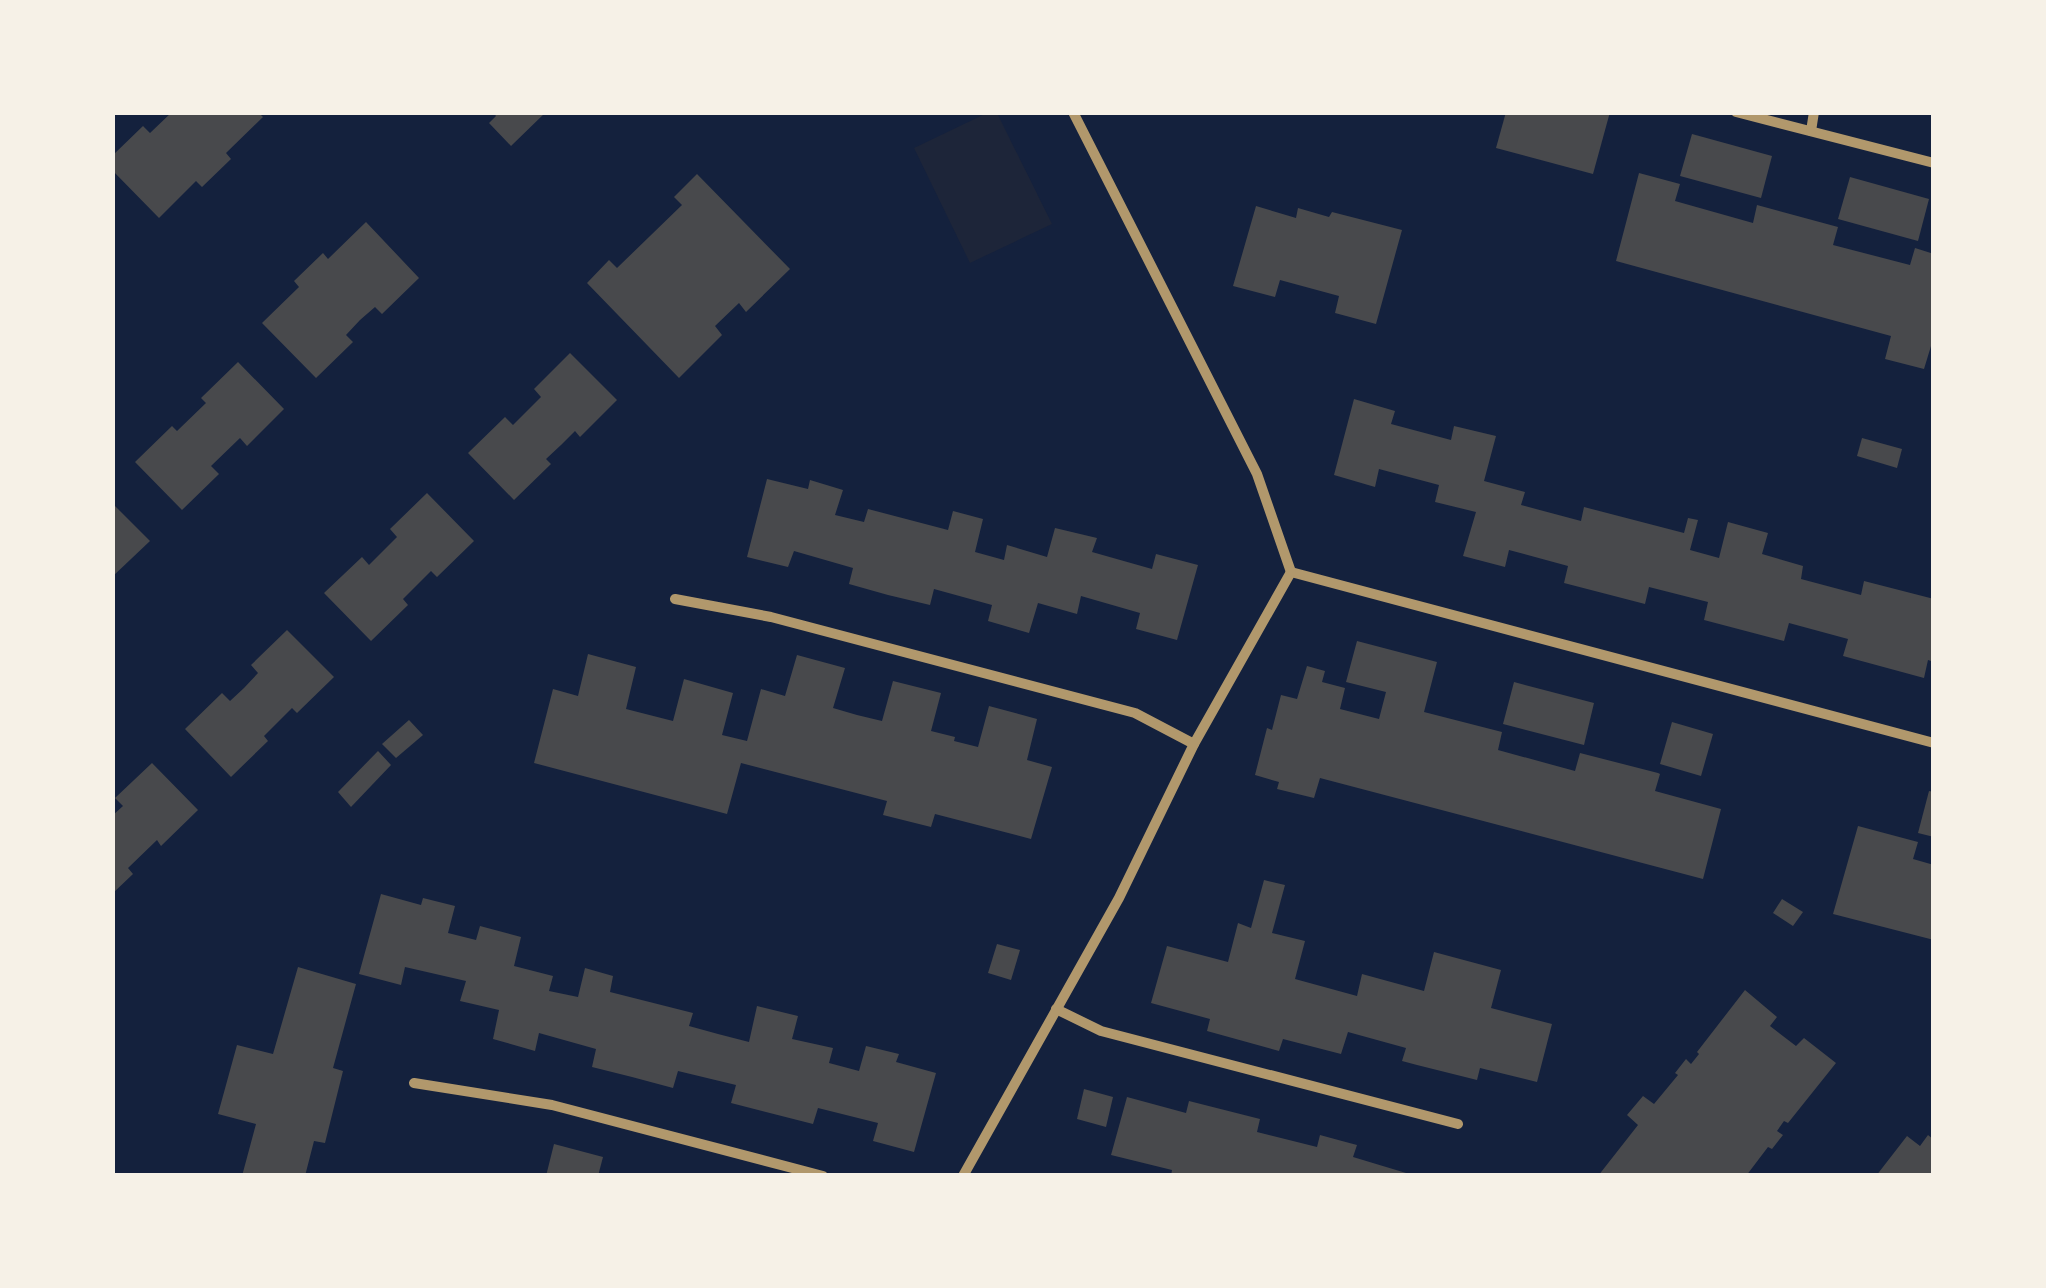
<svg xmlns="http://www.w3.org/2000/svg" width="2046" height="1288" font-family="'Titillium Web',sans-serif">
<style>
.green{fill:#1d2539}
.building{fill:#48494c}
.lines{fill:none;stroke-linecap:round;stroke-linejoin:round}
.minor{stroke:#b1986c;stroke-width:10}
</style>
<rect width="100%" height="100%" fill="#14213d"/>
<polygon class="green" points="987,113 997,113 1052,224 970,263 914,148"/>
<g class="building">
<polygon points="172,112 258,112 263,117 226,153 231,159 202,187 196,181 159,218 112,170 112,156 143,126 150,133"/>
<polygon points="493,112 546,112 511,146 489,123 496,116"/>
<polygon points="1506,112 1610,112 1593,174 1496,148"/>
<polygon points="1692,134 1772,156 1761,198 1680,176"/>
<polygon points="1639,173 1680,184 1675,201 1753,223 1757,205 1838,227 1833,245 1910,265 1915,248 1934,254 1934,347 1931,346 1924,369 1885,359 1891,336 1616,261"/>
<polygon points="697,174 790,269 746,312 739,303 715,326 722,335 679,378 587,283 609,260 617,268 682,205 674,197"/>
<polygon points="1850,177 1929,199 1918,241 1838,219"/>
<polygon points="1256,206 1296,218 1298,208 1329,217 1332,212 1402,230 1376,324 1335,313 1339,296 1280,280 1275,297 1233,286"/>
<polygon points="366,222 419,278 382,314 375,307 360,320 346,335 353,342 316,378 262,323 299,287 294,281 323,253 328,259"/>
<polygon points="570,353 617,400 580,437 575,431 561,445 546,459 551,464 514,500 468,453 505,417 513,425 541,397 534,389"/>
<polygon points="238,362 284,409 247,446 240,438 211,466 219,474 182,510 135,462 172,426 177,431 206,403 201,398"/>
<polygon points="1354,399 1395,411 1391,424 1451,440 1454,426 1496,436 1484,481 1525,492 1521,505 1581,521 1584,507 1684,533 1688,518 1698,520 1690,550 1719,558 1728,522 1768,533 1762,554 1803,566 1801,579 1861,595 1864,581 1934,599 1934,662 1928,660 1924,678 1843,656 1848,639 1789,623 1784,641 1704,620 1708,602 1649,587 1645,604 1564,583 1568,566 1509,550 1505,567 1463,556 1476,512 1435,502 1439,485 1379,469 1375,487 1334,475"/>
<polygon points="1862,438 1902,449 1897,468 1857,456"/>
<polygon points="767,479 808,489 810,480 843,490 835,515 864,522 868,509 948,530 953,511 983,519 975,552 1004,560 1007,545 1047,557 1055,528 1097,538 1092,552 1152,569 1156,554 1198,565 1177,640 1136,629 1140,613 1081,596 1077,614 1038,603 1029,633 988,621 992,605 934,589 930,605 888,595 849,584 853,568 794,551 788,567 747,557"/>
<polygon points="427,493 474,541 437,577 431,571 403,599 408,605 371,641 324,593 362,557 369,565 397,537 390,529"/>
<polygon points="112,503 150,541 112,577"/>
<polygon points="287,630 334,677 297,713 292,708 264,736 268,741 231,777 185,729 222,693 230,701 244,688 258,673 251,665"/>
<polygon points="1357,641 1437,662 1424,712 1502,732 1498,750 1575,771 1580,753 1658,773 1660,774 1655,791 1721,809 1703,879 1320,778 1314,798 1277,789 1279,782 1255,775 1267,728 1272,730 1281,695 1297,699 1307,666 1325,671 1322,682 1345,688 1340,709 1379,719 1386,692 1346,682"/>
<polygon points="588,654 636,667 626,709 673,721 684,679 733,693 722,735 747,741 761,689 785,696 797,655 845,668 833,708 857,715 882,721 893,681 941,693 931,731 955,737 954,741 978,747 989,706 1037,719 1027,760 1052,767 1031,839 935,814 931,827 883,815 887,801 741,763 727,814 534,763 553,689 578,696"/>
<polygon points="1514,682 1594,703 1584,745 1503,724"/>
<polygon points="409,720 423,735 396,758 382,744"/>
<polygon points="1672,722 1713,734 1701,776 1660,764"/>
<polygon points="378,751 391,765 351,807 338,792"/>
<polygon points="152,763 198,810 161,846 157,840 128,868 133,874 112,894 112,816 123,806 115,798"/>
<polygon points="1929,791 1934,792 1934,837 1918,833"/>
<polygon points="1858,826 1918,842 1913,859 1934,865 1934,940 1833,914"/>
<polygon points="1264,880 1285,885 1272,933 1305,941 1295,979 1357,996 1362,974 1424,991 1434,952 1501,970 1491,1008 1552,1024 1537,1082 1480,1068 1477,1080 1417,1065 1402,1061 1406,1048 1348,1032 1341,1054 1283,1039 1279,1051 1207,1031 1210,1019 1151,1003 1167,946 1228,962 1238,923 1251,928"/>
<polygon points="381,894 421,905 423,898 455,906 448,933 476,940 480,926 521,937 514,966 553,976 549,991 578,997 585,968 613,976 610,992 693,1013 689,1026 718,1034 749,1042 757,1006 798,1016 792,1039 833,1048 829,1063 859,1071 866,1046 899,1054 896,1062 936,1073 914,1152 873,1141 878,1123 818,1108 813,1124 731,1103 736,1085 678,1071 673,1088 632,1077 592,1067 596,1049 539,1033 535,1051 493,1039 499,1010 460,1001 466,981 405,967 401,985 359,974"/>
<polygon points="1782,899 1803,912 1793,926 1773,913"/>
<polygon points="997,944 1020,950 1011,980 988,973"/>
<polygon points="298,967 356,984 333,1068 343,1071 325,1143 314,1141 305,1176 242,1176 256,1124 218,1114 237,1045 273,1054"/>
<polygon points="1745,990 1777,1017 1770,1026 1796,1046 1804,1038 1836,1063 1788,1123 1784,1121 1777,1131 1783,1135 1772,1149 1768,1147 1746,1176 1598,1176 1638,1125 1627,1115 1643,1096 1654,1104 1678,1075 1675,1073 1686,1059 1691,1064 1699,1054 1697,1052"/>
<polygon points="1084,1089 1113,1097 1106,1127 1077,1119"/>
<polygon points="1127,1097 1186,1113 1189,1101 1260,1119 1257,1132 1317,1147 1320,1135 1342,1141 1357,1145 1353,1157 1416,1176 1171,1176 1172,1170 1111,1155"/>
<polygon points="1928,1135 1934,1140 1934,1176 1876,1176 1907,1136 1920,1146"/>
<polygon points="554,1144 603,1157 598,1176 546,1176"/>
</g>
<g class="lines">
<g class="minor">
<polyline points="1073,112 1257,474 1291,572"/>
<polyline points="1736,112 1934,163"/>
<polyline points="1811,131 1814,112"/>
<polyline points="1291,572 1934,743"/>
<polyline points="675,599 771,617 1135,713 1194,744"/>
<polyline points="1056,1009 1101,1031 1458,1124"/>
<polyline points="414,1083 552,1105 823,1176"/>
<polyline points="963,1176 1119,898 1194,744 1291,572"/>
</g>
</g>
<rect width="2046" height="1288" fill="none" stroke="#f6f1e7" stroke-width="230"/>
</svg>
